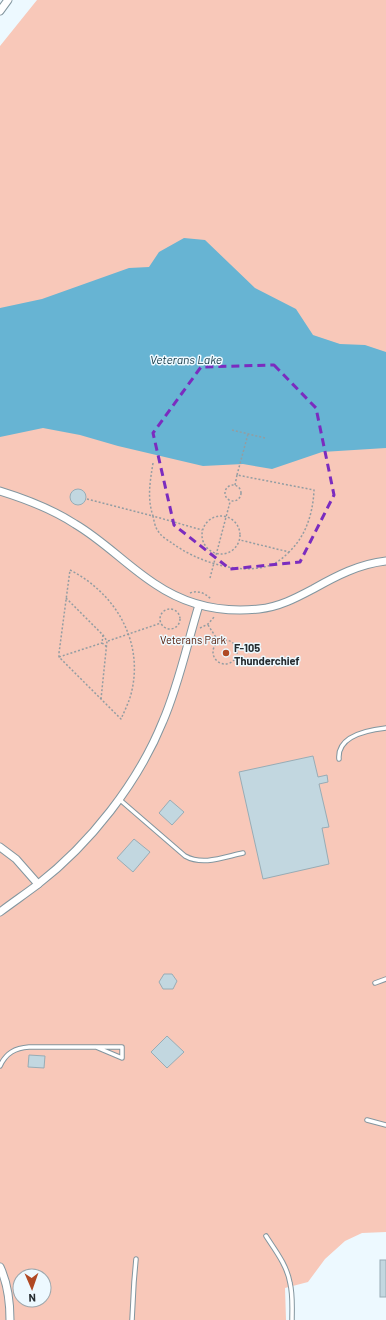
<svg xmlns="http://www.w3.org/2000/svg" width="386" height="1320" font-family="Barlow,sans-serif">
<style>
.green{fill:#f8c8b9;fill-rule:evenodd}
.water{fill:#67b4d3}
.building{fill:#c2d7e0;stroke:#98acb5}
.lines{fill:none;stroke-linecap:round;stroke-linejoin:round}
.lane-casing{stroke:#83969f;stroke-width:5.5}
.street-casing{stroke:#83969f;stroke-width:9}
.path{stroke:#939da2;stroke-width:1.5;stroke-dasharray:2 2;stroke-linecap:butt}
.lane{stroke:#fff;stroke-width:3.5}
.street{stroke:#fff;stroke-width:7}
.marked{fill:none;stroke:#7b2cbf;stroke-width:3;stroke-dasharray:8 5;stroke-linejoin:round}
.poi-dot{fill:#b04924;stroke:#edf9ff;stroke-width:1.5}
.labels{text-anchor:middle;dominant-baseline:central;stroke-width:3;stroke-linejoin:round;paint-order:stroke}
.park-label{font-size:11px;fill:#521600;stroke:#edf9ff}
.poi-label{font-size:11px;font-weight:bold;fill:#242b2f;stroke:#edf9ff;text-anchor:start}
.water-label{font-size:12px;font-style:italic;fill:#133745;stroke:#edf9ff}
</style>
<rect width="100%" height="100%" fill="#edf9ff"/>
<path class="green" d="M37,0H386V1232L362,1233L345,1241L325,1259L308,1282L285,1288L286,1320H0V46ZM20,1276H44V1300H20Z"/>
<polygon class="water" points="184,238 205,240 255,288 296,309 313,335 340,344 365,345 386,352 386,448 322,452 272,469 243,464 203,466 118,446 80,435 43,428 0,437 0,308 42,299 129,268 149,267 159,252"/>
<g class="building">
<circle cx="78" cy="497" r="8"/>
<polygon points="313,756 318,777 327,775 328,782 319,784 329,827 322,828 329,864 263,879 239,772"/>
<polygon points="170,800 184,812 172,825 159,813"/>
<polygon points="134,839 150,852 133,872 117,858"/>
<polygon points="164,974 172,974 177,981 173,989 163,989 159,982"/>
<polygon points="167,1036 184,1052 167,1068 151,1052"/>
<polygon points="29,1055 45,1056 44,1068 28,1067"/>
<rect x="380" y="1260" width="6" height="37"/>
</g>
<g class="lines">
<g class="lane-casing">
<g id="lane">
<path d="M339,759C337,736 368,730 386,728"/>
<path d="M119,799L185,856C203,866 224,857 243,853"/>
<polyline points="375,983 386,979"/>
<path d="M0,1066C6,1053 15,1048 29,1047H122V1058L96,1047"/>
<polyline points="367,1120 386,1125"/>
<path d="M266,1236C275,1250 287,1265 290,1283C293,1295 292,1308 292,1320"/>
<polyline points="132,1320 134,1282 136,1259"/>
</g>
</g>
<g class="street-casing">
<g id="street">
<polyline points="0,11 8,0"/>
<path d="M0,491C26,499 52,509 75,524C104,541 127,566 155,584C186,605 222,613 259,609C279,607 296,598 313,589C336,576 359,564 386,561"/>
<polyline points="0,847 16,859 38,884"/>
<path d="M0,912C12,903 25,894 37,885C90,844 138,783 163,721C179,684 187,644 199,605"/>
<path d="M0,1267C8,1284 10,1302 10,1320"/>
</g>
</g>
<g class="path">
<polyline points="232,430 265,438"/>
<path d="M153,463C150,482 147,498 153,516L202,530"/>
<polyline points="237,475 248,434"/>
<circle cx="233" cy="493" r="8"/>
<path d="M235,485L237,475L314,490C313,513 306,536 289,552L240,540"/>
<path d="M87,499L153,516C154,521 155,527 158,531C161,536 167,540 172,543C196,561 238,575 268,566C276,564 283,558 289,552"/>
<circle cx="221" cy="535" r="19"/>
<path d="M70,570C115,593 143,640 132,690C130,700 125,710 121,719L59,657V653Z"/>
<polyline points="210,578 230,502"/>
<path d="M190,593C198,590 205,593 211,599"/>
<polyline points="66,598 103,635 107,641 101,699"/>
<circle cx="170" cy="619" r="10"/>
<polyline points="208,625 219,642"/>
<polyline points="200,628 208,624 214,617"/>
<polyline points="103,635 102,643 107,647"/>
<circle cx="225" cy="652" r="12"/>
<polyline points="108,641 161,623"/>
<polyline points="59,657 102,643"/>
</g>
<use href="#lane" class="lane"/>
<use href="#street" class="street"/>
</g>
<path class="marked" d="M274,365L316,408L334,495L300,562L230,569L174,525L153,433L201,367Z"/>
<circle class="poi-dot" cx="226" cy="653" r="4"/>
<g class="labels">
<g class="park-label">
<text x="193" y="639">Veterans Park</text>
</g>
<g class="poi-label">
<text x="234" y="647">F-105<tspan x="234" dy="13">Thunderchief</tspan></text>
</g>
<g class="water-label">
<text x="186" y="359">Veterans Lake</text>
</g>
</g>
<g transform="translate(32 1288) rotate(178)"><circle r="19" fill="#edf9ff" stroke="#9da7ac"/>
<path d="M0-3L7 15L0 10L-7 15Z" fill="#b04924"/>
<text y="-6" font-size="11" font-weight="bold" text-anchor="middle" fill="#242b2f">N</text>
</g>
</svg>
